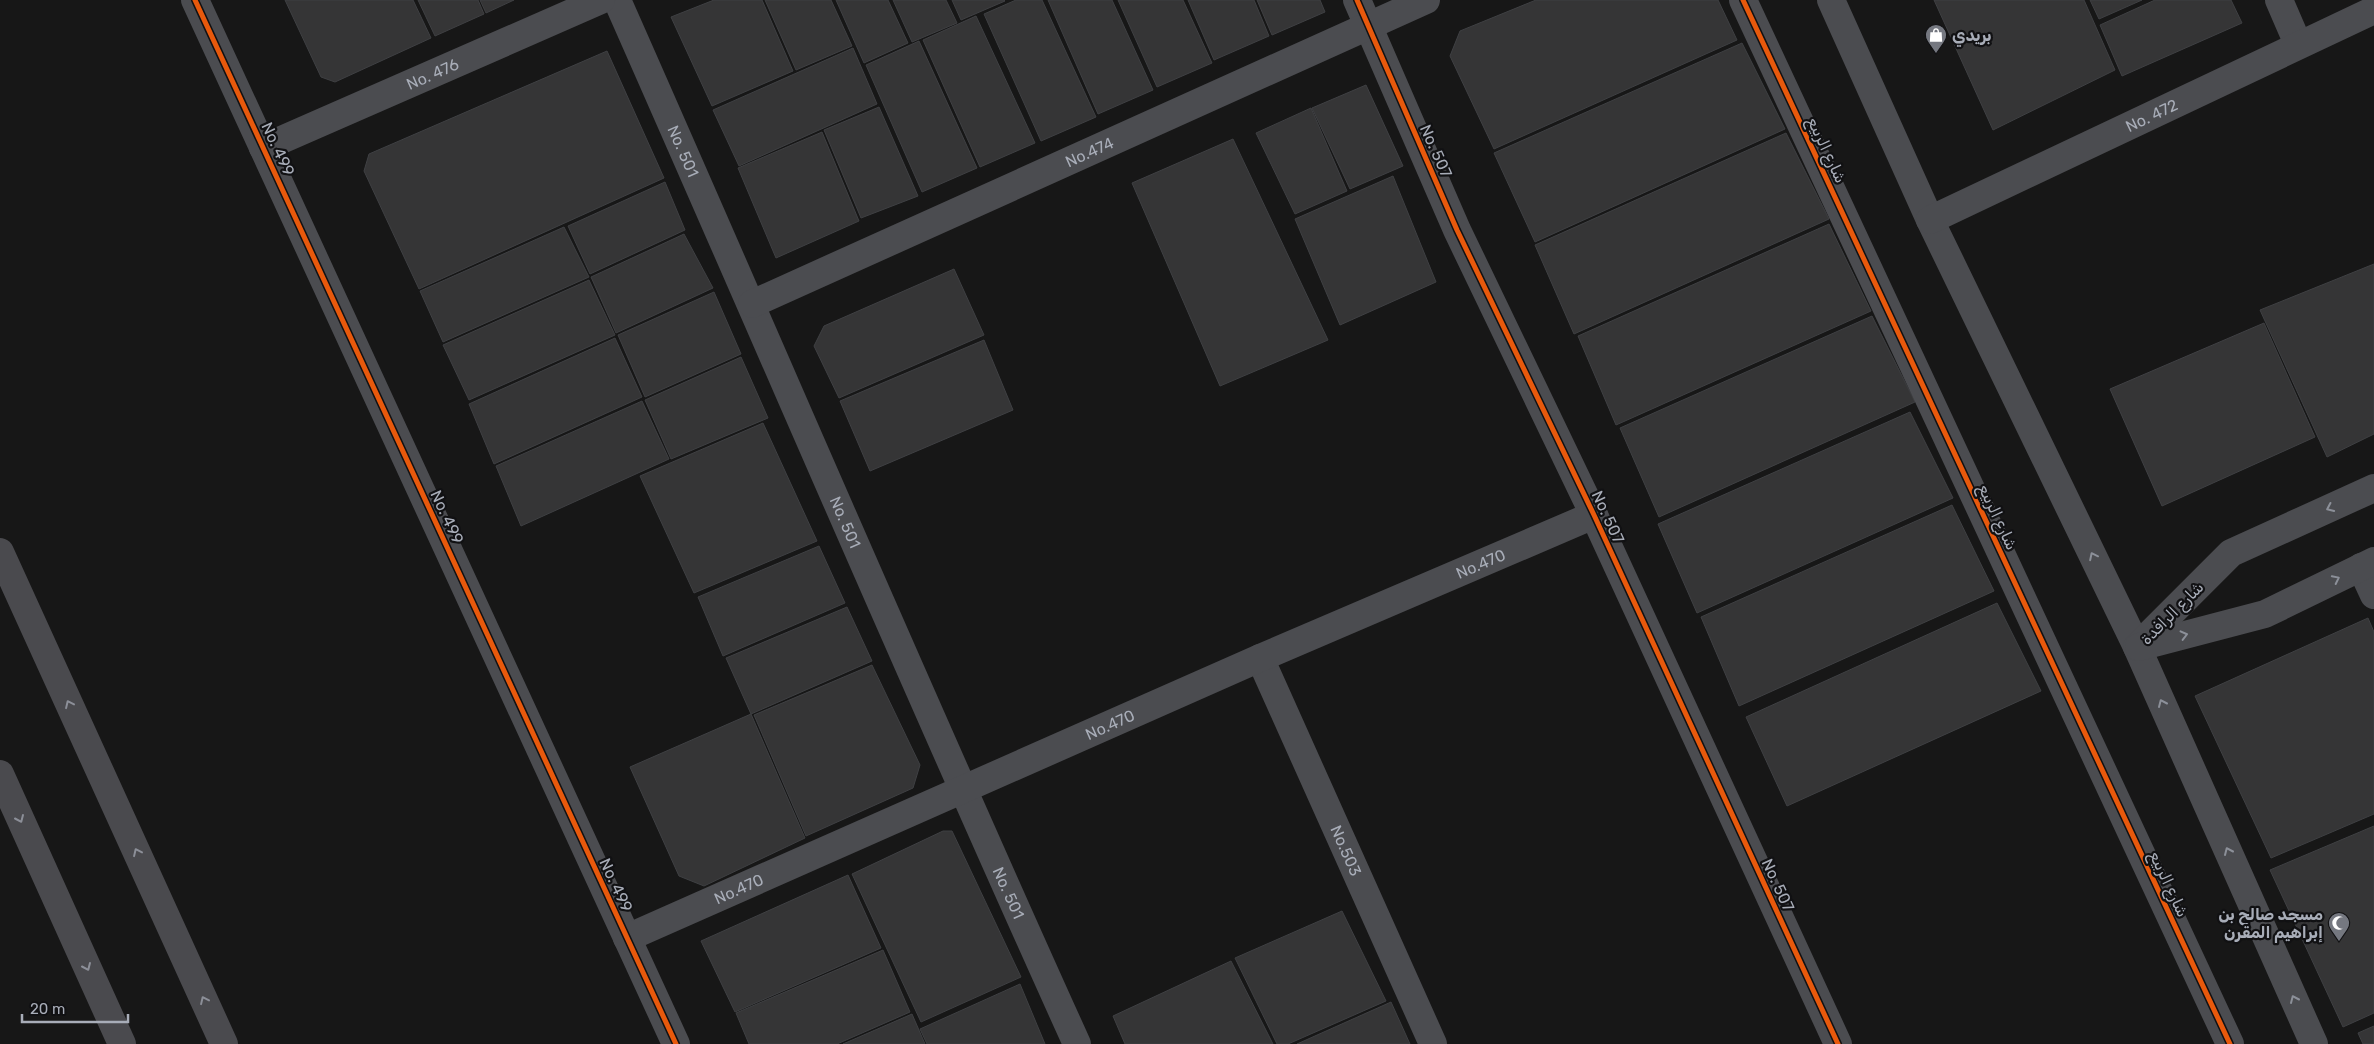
<svg xmlns="http://www.w3.org/2000/svg" width="2374" height="1044" font-family="Rubik,'Noto Naskh Arabic',sans-serif">
<style>
.building{fill:#353536;stroke:#3f4043}
.lines{fill:none;stroke-linecap:round;stroke-linejoin:round}
.street{stroke:#4b4c50;stroke-width:28}
.secondary{stroke:#4a4a4e;stroke-width:28}
.cycleway-casing{stroke:#111113;stroke-width:8}
.cycleway{stroke:#e8590c;stroke-width:5}
.oneway{stroke:#8c9099}
.oneway2{stroke:#8c8f98}
.labels{text-anchor:middle;dominant-baseline:central;stroke-width:4.5;stroke-linejoin:round;paint-order:stroke}
.poi-label{font-size:16px;font-weight:bold;fill:#a8adb8;stroke:#111113;text-anchor:start}
.street-label{font-size:16px;fill:#a8adb8;stroke:#111113}
</style>
<rect width="100%" height="100%" fill="#171717"/>
<g class="building">
<polygon points="285,0 413,0 431,38 335,82 321,77"/>
<polygon points="418,0 478,0 484,14 435,36"/>
<polygon points="480,0 514,0 486,13"/>
<polygon points="714,0 762,0 793,71 712,106 671,17"/>
<polygon points="765,0 831,0 852,46 796,70"/>
<polygon points="836,0 888,0 908,43 864,63"/>
<polygon points="893,0 946,0 957,23 912,42"/>
<polygon points="952,0 1004,0 1005,1 961,20"/>
<polygon points="1016,0 1042,0 1096,117 1041,141 984,14"/>
<polygon points="1048,0 1112,0 1153,90 1098,114"/>
<polygon points="1118,0 1183,0 1212,63 1157,87"/>
<polygon points="1188,0 1254,0 1269,36 1214,60"/>
<polygon points="1257,0 1320,0 1325,12 1272,35"/>
<polygon points="1536,0 1718,0 1737,40 1494,149 1450,56 1460,31"/>
<polygon points="1934,0 2084,0 2115,70 1993,130"/>
<polygon points="2090,0 2142,0 2099,19"/>
<polygon points="2155,0 2231,0 2242,23 2122,76 2100,25"/>
<polygon points="976,16 1035,143 980,167 923,40"/>
<polygon points="919,41 977,168 922,192 866,65"/>
<polygon points="1742,43 1785,129 1535,242 1494,153"/>
<polygon points="853,48 877,104 739,166 713,110"/>
<polygon points="607,51 664,178 419,289 364,171 369,154"/>
<polygon points="1366,85 1403,166 1350,189 1312,108"/>
<polygon points="879,107 918,196 861,218 824,130"/>
<polygon points="1311,108 1347,191 1295,214 1256,133"/>
<polygon points="822,132 859,221 776,258 738,168"/>
<polygon points="1786,133 1829,219 1574,334 1535,245"/>
<polygon points="1233,139 1328,340 1220,386 1132,183"/>
<polygon points="1393,176 1436,282 1340,325 1295,219"/>
<polygon points="665,182 685,230 590,274 568,226"/>
<polygon points="1829,224 1871,311 1616,425 1578,336"/>
<polygon points="564,227 589,277 443,342 420,291"/>
<polygon points="684,234 713,288 616,333 591,277"/>
<polygon points="2374,264 2374,434 2327,457 2260,310"/>
<polygon points="954,269 984,335 839,398 814,346 824,326"/>
<polygon points="589,280 615,335 469,400 443,345"/>
<polygon points="714,292 741,354 645,397 618,335"/>
<polygon points="1872,316 1915,402 1659,517 1620,428"/>
<polygon points="2264,323 2315,437 2162,506 2110,389"/>
<polygon points="615,338 642,397 494,464 469,404"/>
<polygon points="984,340 1013,410 870,471 840,401"/>
<polygon points="741,357 768,418 671,459 645,400"/>
<polygon points="642,401 669,459 521,526 496,466"/>
<polygon points="1910,412 1953,498 1697,613 1658,524"/>
<polygon points="763,423 817,541 694,593 640,476"/>
<polygon points="1952,505 1994,591 1739,706 1701,617"/>
<polygon points="819,546 845,603 723,656 698,597"/>
<polygon points="1997,603 2041,691 1787,806 1746,717"/>
<polygon points="847,607 872,661 751,714 726,658"/>
<polygon points="2368,618 2374,632 2374,814 2271,858 2195,696"/>
<polygon points="872,665 920,765 913,788 806,836 754,715"/>
<polygon points="751,714 805,838 704,886 679,876 630,767"/>
<polygon points="2374,826 2374,1013 2343,1027 2270,870"/>
<polygon points="943,831 952,831 1021,977 921,1022 852,874"/>
<polygon points="848,875 881,948 735,1012 701,941"/>
<polygon points="1342,911 1386,1001 1288,1044 1277,1044 1235,958"/>
<polygon points="883,950 910,1012 837,1044 749,1044 736,1013"/>
<polygon points="1231,961 1273,1044 1125,1044 1113,1016"/>
<polygon points="1020,984 1045,1044 927,1044 920,1029"/>
<polygon points="1391,1002 1410,1044 1297,1044"/>
<polygon points="912,1014 925,1044 843,1044"/>
<polygon points="2374,1026 2374,1044 2363,1044 2358,1033"/>
</g>
<g class="lines">
<g class="street">
<polyline points="195,0 676,1044"/>
<path id="s1" d="M617,0C771,348 920,698 1077,1044"/>
<polyline points="1357,0 1457,230 1594,515 1838,1044"/>
<polyline points="1743,0 2230,1044"/>
<polyline points="1831,0 1930,220 2137,647 2314,1044"/>
<polyline points="2279,0 2298,44"/>
<path id="s2" d="M263,148L601,0"/>
<path id="s3" d="M1930,220L2374,10"/>
<path id="s4" d="M752,304L1426,0"/>
<polyline points="2361,567 2374,595"/>
<polyline points="2137,647 2231,553 2374,488"/>
<polyline points="2139,647 2265,614 2374,561"/>
<path id="s5" d="M1260,658L1433,1044"/>
<path id="s6" d="M627,938L1260,658L1594,515"/>
</g>
<g class="secondary">
<polyline points="0,552 224,1044"/>
<polyline points="0,774 122,1044"/>
</g>
<g class="cycleway-casing">
<g id="cycleway">
<polyline points="195,0 676,1044"/>
<polyline points="1357,0 1457,230 1594,515 1838,1044"/>
<polyline points="1743,0 2230,1044"/>
</g>
</g>
<use href="#cycleway" class="cycleway"/>
</g>
<defs><path id="oneway-chevron" d="M-2-3.5L2.5 0L-2 3.5" fill="none" stroke-width="1.6" stroke-linecap="round" stroke-linejoin="round" transform="scale(1.25)"/></defs>
<g class="oneway">
<use href="#oneway-chevron" transform="translate(2330 508) rotate(155)"/>
<use href="#oneway-chevron" transform="translate(2093 556) rotate(-116)"/>
<use href="#oneway-chevron" transform="translate(2336 579) rotate(-26)"/>
<use href="#oneway-chevron" transform="translate(2184 635) rotate(-14)"/>
<use href="#oneway-chevron" transform="translate(2162 703) rotate(-114)"/>
<use href="#oneway-chevron" transform="translate(2228 851) rotate(-114)"/>
<use href="#oneway-chevron" transform="translate(2294 999) rotate(-114)"/>
</g>
<g class="oneway2">
<use href="#oneway-chevron" transform="translate(69 704) rotate(-115)"/>
<use href="#oneway-chevron" transform="translate(20 819) rotate(66)"/>
<use href="#oneway-chevron" transform="translate(137 852) rotate(-115)"/>
<use href="#oneway-chevron" transform="translate(87 967) rotate(66)"/>
<use href="#oneway-chevron" transform="translate(204 1000) rotate(-115)"/>
</g>
<defs>
<g id="shop-pin" transform="scale(1.125)"><path d="M0 17L-7.5 6A9.5 9.5 0 1 1 7.5 6Z" fill="#757880" stroke="#111113"/><path d="M-5-2.5h2.3a2.7 3.5 0 0 1 5.4 0H5L5.5 6h-11ZM-1.5-2.5h3a1.5 2.3 0 0 0-3 0Z" fill="#fff"/></g>
<g id="mosque-pin" transform="scale(1.125)"><path d="M0 17L-7.5 6A9.5 9.5 0 1 1 7.5 6Z" fill="#757880" stroke="#111113"/><path d="M3.5-4.9A6 6 0 1 0 3.5 4.9A5 5 0 1 1 3.5-4.9Z" fill="#fff"/></g>
</defs>
<g fill-rule="evenodd">
<use href="#shop-pin" x="1936" y="35"/>
<use href="#mosque-pin" x="2339" y="923"/>
</g>
<g class="labels">
<g class="poi-label">
<text x="1952" y="35">بريدي</text>
<text x="2323" y="914" text-anchor="end">مسجد صالح بن<tspan x="2323" dy="18">إبراهيم المقرن</tspan></text>
</g>
<g class="street-label">
<text stroke="none"><textPath href="#s2" startOffset="185">No. 476</textPath></text>
<text stroke="none"><textPath href="#s3" startOffset="245">No. 472</textPath></text>
<text transform="translate(278 149) rotate(65)">No. 499</text>
<text transform="translate(1827 150) rotate(65)">شارع الربيع</text>
<text stroke="none"><textPath href="#s1" startOffset="165">No. 501</textPath></text>
<text transform="translate(1436 151) rotate(66)">No. 507</text>
<text stroke="none"><textPath href="#s4" startOffset="370">No.474</textPath></text>
<text transform="translate(447 517) rotate(65)">No. 499</text>
<text transform="translate(1608 517) rotate(65)">No. 507</text>
<text transform="translate(1998 517) rotate(65)">شارع الربيع</text>
<text stroke="none"><textPath href="#s1" startOffset="570">No. 501</textPath></text>
<text stroke="none"><textPath href="#s6" startOffset="932">No.470</textPath></text>
<text transform="translate(2172 613) rotate(-45)">شارع الرافدة</text>
<text stroke="none"><textPath href="#s6" startOffset="528">No.470</textPath></text>
<text stroke="none"><textPath href="#s5" startOffset="211">No.503</textPath></text>
<text transform="translate(2169 884) rotate(65)">شارع الربيع</text>
<text transform="translate(616 885) rotate(65)">No. 499</text>
<text transform="translate(1778 885) rotate(65)">No. 507</text>
<text stroke="none"><textPath href="#s6" startOffset="122">No.470</textPath></text>
<text stroke="none"><textPath href="#s1" startOffset="975">No. 501</textPath></text>
</g>
</g>
<path d="M22 1014v8h106v-8" fill="none" stroke="#a8adb8" stroke-width="2.5"/>
<text x="30" y="1014" font-size="15" fill="#a8adb8" stroke="#111113" stroke-width="4" paint-order="stroke">20 m</text>
</svg>
